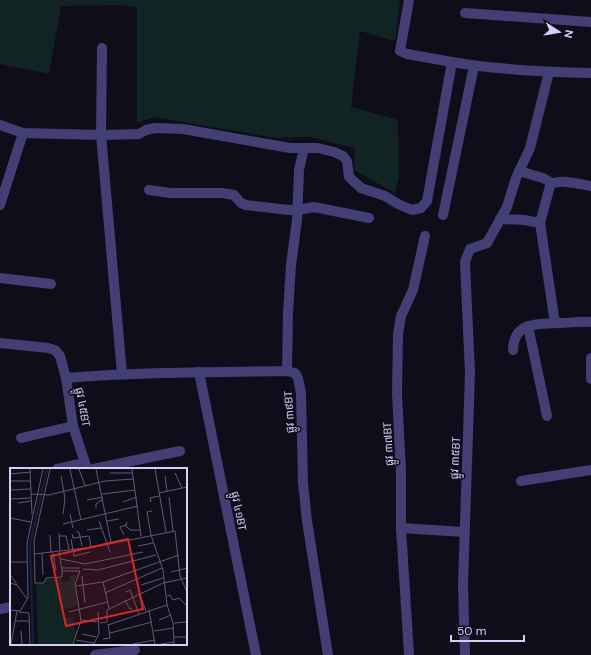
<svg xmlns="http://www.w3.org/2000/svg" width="591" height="655" font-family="'DM Sans','Noto Sans Khmer',sans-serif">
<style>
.green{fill:#112424}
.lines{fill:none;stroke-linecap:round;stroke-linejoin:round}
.minor{stroke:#433e74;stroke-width:10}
.labels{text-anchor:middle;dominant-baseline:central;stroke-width:3.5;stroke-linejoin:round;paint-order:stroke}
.street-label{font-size:11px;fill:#d5cef8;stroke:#100d1b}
.inset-river{fill:none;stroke:#13233e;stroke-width:2}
.inset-road{fill:none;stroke:#5f5a73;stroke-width:1}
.view{fill:#d62828;fill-opacity:0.15;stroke:#d62828;stroke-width:2}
.inset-edge{fill:none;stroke:#d5cef8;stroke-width:2}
</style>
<rect width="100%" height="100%" fill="#100d1b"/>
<polygon class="green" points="0,0 400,0 395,41 360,31 351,107 398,120 399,176 395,193 354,170 355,148 309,137 277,138 154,117 137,123 137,7 118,5 61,6 49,74 0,64"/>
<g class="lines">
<g class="minor">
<polyline points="465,13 591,22"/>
<polyline points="102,48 101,135 122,374"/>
<path d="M452,62C497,70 545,72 591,73"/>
<polyline points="0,125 23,133 101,135 139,134 146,130 155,128 183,129 290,148 318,148 334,152 343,156 347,161 349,177 361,188 385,196 398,204 412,210 421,208 427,201 452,62 407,54 400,51 409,0"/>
<polyline points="519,171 543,178 552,183"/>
<polyline points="149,190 170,193 222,193 234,195 241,203 246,205 289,210 298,210 314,207 369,218"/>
<polyline points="0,205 23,133"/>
<polyline points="443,215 474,66"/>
<polyline points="500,219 524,220 540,223"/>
<polyline points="0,278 51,284"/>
<path d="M555,323L540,223L550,186C556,177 581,185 591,186"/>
<polyline points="528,326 547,416"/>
<polyline points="0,343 48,348 55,350 60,356 66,378 73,426 87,469"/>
<path d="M513,350C514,321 538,324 560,323C570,323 580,321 591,322"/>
<polyline points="591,358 591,379"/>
<polyline points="287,371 288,312 291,265 297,220 299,170 304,148"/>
<polyline points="199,372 256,655"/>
<path d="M66,378C139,372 213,372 287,371L295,373L298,378L301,393L303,483L307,521L328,655"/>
<polyline points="21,438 73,426"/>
<polyline points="57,469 84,463"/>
<polyline points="93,469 180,451"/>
<polyline points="521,481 591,470"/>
<polyline points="401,528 464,532"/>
<polyline points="0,609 11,607"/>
<polyline points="95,655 135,650"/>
<polyline points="409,655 401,528 401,471 397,394 398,334 401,316 413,290 425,236"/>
<polyline points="465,655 463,585 470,373 465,262 470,249 487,243 507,207 516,178 530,148 549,72"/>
</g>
</g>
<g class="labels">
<g class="street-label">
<text transform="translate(83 407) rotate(80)">ផ្លូវ ៤៥BT</text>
<text transform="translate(289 412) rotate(-93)">ផ្លូវ ៣៩BT</text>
<text transform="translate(388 444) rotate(-93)">ផ្លូវ ៣៧BT</text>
<text transform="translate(455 458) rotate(-87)">ផ្លូវ ៣៥BT</text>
<text transform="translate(239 511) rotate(79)">ផ្លូវ ៤១BT</text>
</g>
</g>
<g transform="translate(10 468)">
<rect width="177" height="177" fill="#100d1b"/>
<path d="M69,106L65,112L67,138L53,141L55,150H63L66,167L62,176H28L26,116H36V111L51,110V114L60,113V108Z" fill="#112424"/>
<path class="inset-river" d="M23,176L20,76L37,1"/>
<path class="inset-road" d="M20,1L22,46M40,1L24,73L25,115H34L36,110L52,109V103H70L65,116L71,152L63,176M60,1L71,52M69,1L75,18M86,1L101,74M122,1L131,68M145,1L156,64M100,5H123M165,5L172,20M0,6L21,4M51,8L55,31L53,46M155,8L157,23M0,13H21M0,22L21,21M149,25L177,19M21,26L39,27L95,13L123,11M92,26L125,22M159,29L163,63M0,31L21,30M77,32L93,29M113,34L127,29M141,34L140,30L149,28M8,35L21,33M86,40V36L93,31M142,43L137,44L141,67L153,102L157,137L163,155L164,176M60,46L63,60M0,50L21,54M89,53L100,84M97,53L109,51M117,54L116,58L120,62H130M53,56L128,38M77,62L91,60M66,64H69L72,78M49,65L50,83M62,66L63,70L79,68L81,79M40,67L41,85M114,67L110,59L116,57M49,68H56L59,81M61,71L64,88L80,84M128,78L143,75M49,84L52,103M32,85L33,107M43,85L46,102M24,86L84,79L165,63L170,108L177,124M51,91L75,96L133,84M0,94H17M52,100H70M73,101L88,102L146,87M161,104L177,100M0,106L7,117M72,108L75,135M93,114L99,140M0,115L7,117L17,131M153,115L177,110M131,117L153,110M66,118L93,114L169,87M116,124L120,122L129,146M95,125L152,100M129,125L136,143M157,128L160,127L163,132L169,130L177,138M115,132L120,141L122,140M0,142L10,143L18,130L17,75L33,1M139,142L145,176M9,144L19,145L20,176M59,144L97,134M71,152L89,154M149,152L161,147M6,153H19M90,155L97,154V142L153,115M164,155L177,154M98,157L157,137M11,163L12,176M144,163L164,160M100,165L142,154M72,166L86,169M164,169H177M93,171L100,170L98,156M66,172L84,175M1,176L7,143M84,176L89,165L88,144M123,176L145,172M151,176L164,174"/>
<path class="view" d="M118,71L133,141L56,158L41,88Z"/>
<rect width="177" height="177" class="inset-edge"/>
</g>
<g transform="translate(559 32) rotate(102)" stroke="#100d1b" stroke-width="3" paint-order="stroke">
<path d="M0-3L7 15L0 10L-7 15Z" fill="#d5cef8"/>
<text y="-6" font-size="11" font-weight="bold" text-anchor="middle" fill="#d5cef8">N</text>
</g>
<path d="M451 635v6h73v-6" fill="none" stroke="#d5cef8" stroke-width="2"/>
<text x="457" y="635" font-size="12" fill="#d5cef8" stroke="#100d1b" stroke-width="3" paint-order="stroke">50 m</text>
</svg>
